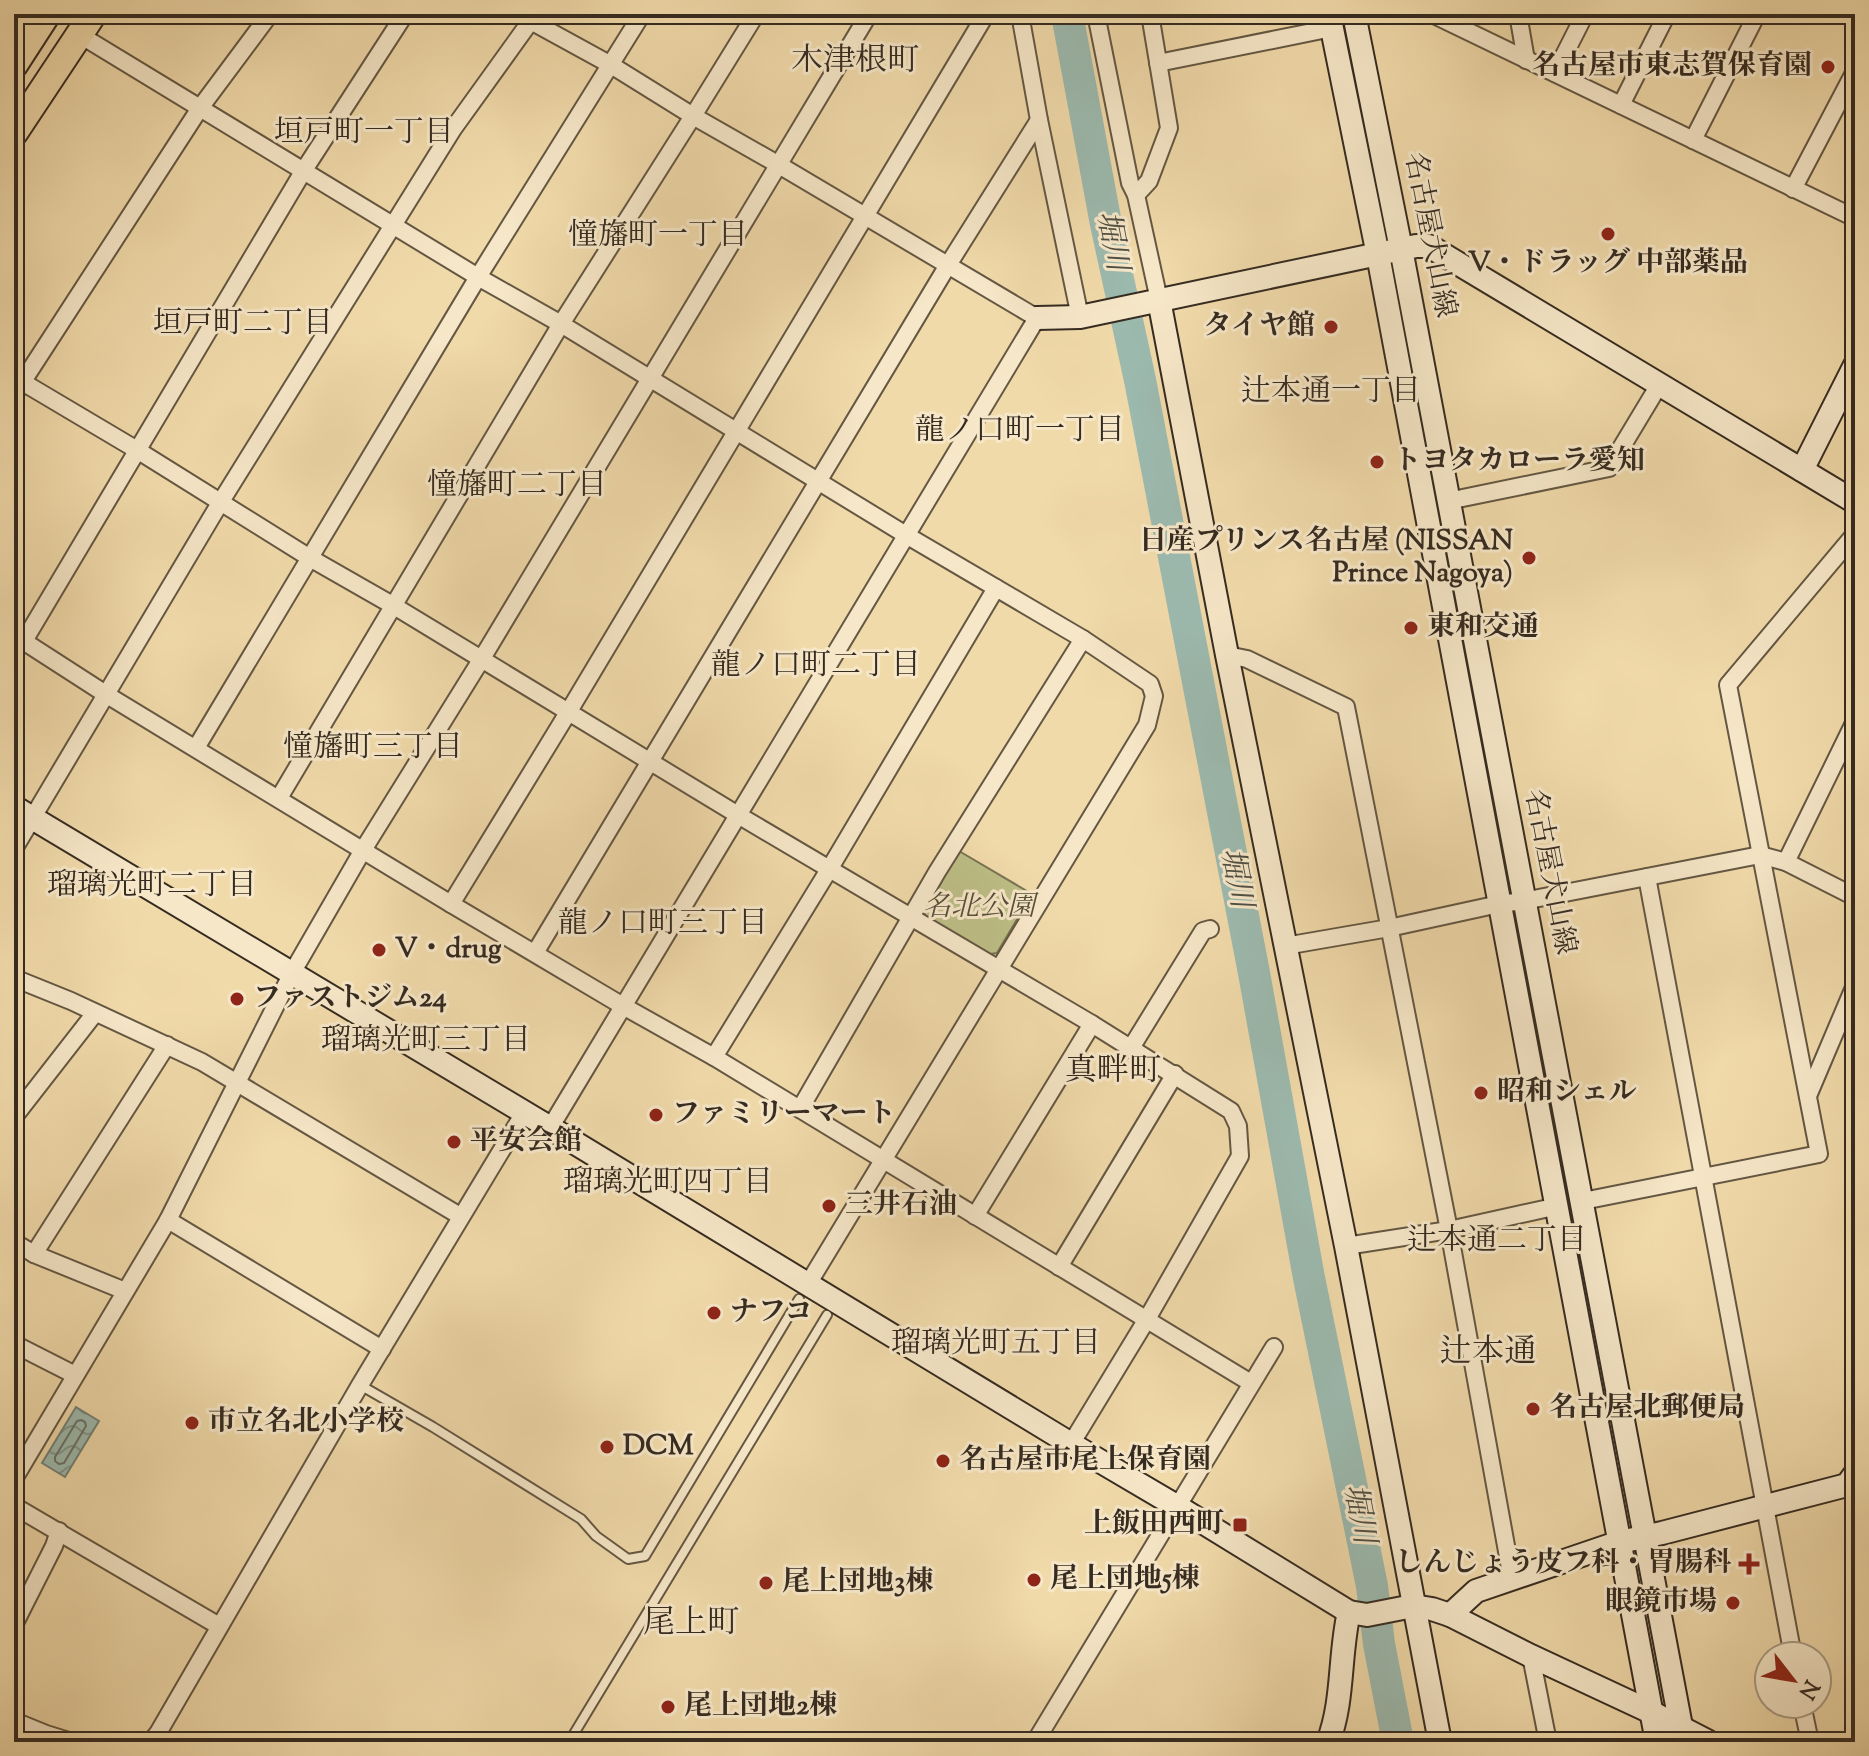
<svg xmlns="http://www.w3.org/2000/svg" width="1869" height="1756" font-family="'Sorts Mill Goudy','Noto Serif JP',serif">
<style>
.park{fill:#bdbe86;stroke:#797454;stroke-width:2}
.water{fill:url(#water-waves);stroke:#738176;stroke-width:2}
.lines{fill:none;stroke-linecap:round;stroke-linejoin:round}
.shore{stroke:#687268;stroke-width:2}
.river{stroke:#9cbaaf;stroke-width:32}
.lane-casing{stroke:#645743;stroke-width:12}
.street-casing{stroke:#645743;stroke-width:20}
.secondary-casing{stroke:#352b21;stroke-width:26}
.primary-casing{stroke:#352b21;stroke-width:30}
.lane{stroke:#f6e7c8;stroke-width:8}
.street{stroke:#f6e7c8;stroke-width:16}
.secondary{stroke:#f6e7c8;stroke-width:22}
.primary{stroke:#f1daaa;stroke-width:26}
.poi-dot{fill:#8f2418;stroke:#f6e7c8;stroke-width:3}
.labels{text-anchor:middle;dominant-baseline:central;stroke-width:6;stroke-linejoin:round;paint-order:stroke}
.poi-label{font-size:28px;font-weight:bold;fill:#352b21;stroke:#f6e7c8;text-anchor:start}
.street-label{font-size:28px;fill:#352b21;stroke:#f6e7c8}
.park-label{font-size:28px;font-style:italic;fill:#57503a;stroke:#f6e7c8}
.neighbourhood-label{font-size:30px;fill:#352b21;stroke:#f6e7c8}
.water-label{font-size:30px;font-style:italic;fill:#4f4f44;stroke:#f6e7c8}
.quarter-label{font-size:32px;fill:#352b21;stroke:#f6e7c8}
</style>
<defs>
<pattern id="water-waves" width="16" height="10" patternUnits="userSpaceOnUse" patternTransform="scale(2)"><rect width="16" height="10" fill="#9cbaaf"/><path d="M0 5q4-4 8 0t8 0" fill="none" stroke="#80978e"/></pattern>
</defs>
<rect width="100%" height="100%" fill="#f1daaa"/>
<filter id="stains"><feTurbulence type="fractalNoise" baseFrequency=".0025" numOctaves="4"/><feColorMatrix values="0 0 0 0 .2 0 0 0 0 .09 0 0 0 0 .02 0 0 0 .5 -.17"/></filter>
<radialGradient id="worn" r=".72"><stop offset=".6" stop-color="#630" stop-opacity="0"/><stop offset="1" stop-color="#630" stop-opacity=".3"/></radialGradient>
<polygon class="park" points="959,851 1032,894 997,953 984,955 925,919 925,909"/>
<polygon class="water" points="76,1407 99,1421 65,1477 42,1463"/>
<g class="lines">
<polygon class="shore" points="81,1420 85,1422 86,1426 64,1463 59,1464 55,1461 55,1457 77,1421"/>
<polyline class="river" points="1067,14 1106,224 1140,380 1254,973 1309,1278 1372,1586 1379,1644 1398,1742"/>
<g class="lane-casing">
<g id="lane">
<polyline points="360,1385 433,1427 581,1519 596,1536 628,1559 645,1556 799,1299"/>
<polyline points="159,1733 174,1742"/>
<polyline points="569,1742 827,1315"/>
</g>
</g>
<g class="street-casing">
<g id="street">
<polyline points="518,14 611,65 693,116 779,165 1037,318 550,1128"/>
<polyline points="1020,14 1039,120 1080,317"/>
<polyline points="1096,14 1130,183 1136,195 1159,300"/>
<polyline points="1432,14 1855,218"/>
<polyline points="1518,14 1526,60"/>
<polyline points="80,35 478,277 561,324 906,535 1083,639 1150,684 1154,696 1147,725 808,1284"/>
<polyline points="1158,63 1332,28"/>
<polyline points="1555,73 1585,14"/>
<polyline points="1621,105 1667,14"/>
<polyline points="1693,140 1757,14"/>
<polyline points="1793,189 1855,71"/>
<polyline points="1136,195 1149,181 1169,128 1150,14"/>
<polyline points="14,377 137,450 310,558 394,606 738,815 1092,1024 1231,1111 1238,1126 1240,1156 1147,1319 1071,1444"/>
<polyline points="14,395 200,108 270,14"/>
<polyline points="1448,501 1609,468 1659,385"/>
<polyline points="14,635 107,695 451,904 623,1006 714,1057 1251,1383"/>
<polyline points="24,641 304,170 405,14"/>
<polyline points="1227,655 1247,659 1346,707 1449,1230 1512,1579"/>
<polyline points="196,748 478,277 642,14"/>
<polyline points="279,798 561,324 693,116 756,14"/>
<polyline points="14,849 220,503 453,129 535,15"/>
<polyline points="1786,862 1855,721"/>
<polyline points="1647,877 1793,1656"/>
<polyline points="451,904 569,711 986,14"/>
<polyline points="1285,946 1389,928 1499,904 1524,901 1760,855 1786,862 1855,897"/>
<polyline points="535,953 948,265 1039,120"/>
<polyline points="14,978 71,1001 202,1062 460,1216"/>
<polyline points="1131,1048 1203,931 1210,929"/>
<polyline points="714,1057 830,868 996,588"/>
<polyline points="1808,1096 1855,985"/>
<polyline points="800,1109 937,872 1083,639"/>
<polyline points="14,1117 95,1013"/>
<polyline points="1583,1201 1819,1154 1728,685 1855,534"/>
<polyline points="975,1216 1092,1024"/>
<polyline points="168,1220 382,1349"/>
<polyline points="14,1242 34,1254 125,1291"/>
<polyline points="1346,1246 1449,1230 1558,1206"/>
<polyline points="34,1254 167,1045"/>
<polyline points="1059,1267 1175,1074"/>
<polyline points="14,1344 75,1375"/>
<polyline points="14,1479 168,1220 292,973 363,850 481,660 869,14"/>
<polyline points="14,1506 219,1626"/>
<polyline points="14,1625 54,1546 59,1531"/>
<polyline points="1531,1656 1548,1742"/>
<polyline points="1802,1704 1810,1742"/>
<polyline points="14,1721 46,1734 72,1742"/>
<polyline points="151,1742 158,1733 360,1385 524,1113"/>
<polyline points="1035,1742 1274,1347"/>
</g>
</g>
<g class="secondary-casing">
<g id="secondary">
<polyline points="1329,14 1378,255 1657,1742"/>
<polyline points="1354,14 1401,249 1683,1737"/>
<polyline points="1159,300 1227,655 1346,1246 1440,1742"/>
<polyline points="1037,318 1080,317 1416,246 1429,246 1855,502"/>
<polyline points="1802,470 1855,365"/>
<polyline points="14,807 562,1135 1071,1444 1178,1507 1349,1612 1367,1615 1413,1606 1432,1609 1450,1615 1531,1656 1651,1712 1709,1742"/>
<polyline points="1450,1615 1476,1591 1620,1542 1662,1533 1847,1485 1855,1474"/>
<path d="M1328,1742C1344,1701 1339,1655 1349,1612"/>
</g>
</g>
<g class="primary-casing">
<g id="primary">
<polyline points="14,65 47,14"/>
<polyline points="14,133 93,14"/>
</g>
</g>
<use href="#lane" class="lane"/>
<use href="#street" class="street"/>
<use href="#secondary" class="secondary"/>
<use href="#primary" class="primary"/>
</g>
<g class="poi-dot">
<circle cx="1828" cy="67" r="8"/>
<circle cx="1608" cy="234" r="8"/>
<circle cx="1331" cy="327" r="8"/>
<circle cx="1377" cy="462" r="8"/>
<circle cx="1529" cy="558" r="8"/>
<circle cx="1411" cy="628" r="8"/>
<circle cx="379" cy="950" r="8"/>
<circle cx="237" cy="999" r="8"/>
<circle cx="1481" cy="1093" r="8"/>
<circle cx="656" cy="1115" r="8"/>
<circle cx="454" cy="1142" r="8"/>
<circle cx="829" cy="1206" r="8"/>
<circle cx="714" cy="1313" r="8"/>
<circle cx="1533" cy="1409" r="8"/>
<circle cx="192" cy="1423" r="8"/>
<circle cx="607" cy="1447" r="8"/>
<circle cx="943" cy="1461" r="8"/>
<rect x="1232" y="1517" width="16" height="16" rx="4"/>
<path d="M1745 1552h8v8h8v8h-8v8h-8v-8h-8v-8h8z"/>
<circle cx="1034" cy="1580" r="8"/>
<circle cx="766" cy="1583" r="8"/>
<circle cx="1733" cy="1603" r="8"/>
<circle cx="668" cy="1707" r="8"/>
</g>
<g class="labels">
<g class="poi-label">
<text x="1812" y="67" text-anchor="end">名古屋市東志賀保育園</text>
<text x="1608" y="264" text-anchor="middle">V・ドラッグ 中部薬品</text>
<text x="1315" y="327" text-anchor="end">タイヤ館</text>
<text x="1393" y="462">トヨタカローラ愛知</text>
<text x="1513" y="542" text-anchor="end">日産プリンス名古屋 (NISSAN<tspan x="1513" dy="32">Prince Nagoya)</tspan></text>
<text x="1427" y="628">東和交通</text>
<text x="395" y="950">V・drug</text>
<text x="253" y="999">ファストジム24</text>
<text x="1497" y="1093">昭和シェル</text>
<text x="672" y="1115">ファミリーマート</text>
<text x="470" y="1142">平安会館</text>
<text x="845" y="1206">三井石油</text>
<text x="730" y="1313">ナフコ</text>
<text x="1549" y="1409">名古屋北郵便局</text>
<text x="208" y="1423">市立名北小学校</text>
<text x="623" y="1447">DCM</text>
<text x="959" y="1461">名古屋市尾上保育園</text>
<text x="1224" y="1525" text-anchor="end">上飯田西町</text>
<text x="1731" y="1564" text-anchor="end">しんじょう皮フ科・胃腸科</text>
<text x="1050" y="1580">尾上団地5棟</text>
<text x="782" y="1583">尾上団地3棟</text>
<text x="1717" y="1603" text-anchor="end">眼鏡市場</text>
<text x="684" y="1707">尾上団地2棟</text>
</g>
<g class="street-label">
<text transform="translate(1429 235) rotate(79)">名古屋犬山線</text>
<text transform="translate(1549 872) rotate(79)">名古屋犬山線</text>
</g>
<g class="park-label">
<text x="979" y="908">名北公園</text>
</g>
<g class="neighbourhood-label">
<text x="364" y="133">垣戸町一丁目</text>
<text x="658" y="236">憧旛町一丁目</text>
<text x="243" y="324">垣戸町二丁目</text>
<text x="1331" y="392">辻本通一丁目</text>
<text x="1020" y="431">龍ノ口町一丁目</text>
<text x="517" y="486">憧旛町二丁目</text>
<text x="816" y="666">龍ノ口町二丁目</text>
<text x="373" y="748">憧旛町三丁目</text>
<text x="152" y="886">瑠璃光町二丁目</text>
<text x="663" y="924">龍ノ口町三丁目</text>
<text x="426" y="1041">瑠璃光町三丁目</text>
<text x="668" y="1183">瑠璃光町四丁目</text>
<text x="1497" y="1241">辻本通二丁目</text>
<text x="996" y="1344">瑠璃光町五丁目</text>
</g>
<g class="water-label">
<text transform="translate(1111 241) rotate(79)">堀川</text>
<text transform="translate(1235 878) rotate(79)">堀川</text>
<text transform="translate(1358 1514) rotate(79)">堀川</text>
</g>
<g class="quarter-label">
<text x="855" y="62">木津根町</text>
<text x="1113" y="1072">真畔町</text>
<text x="1488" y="1353">辻本通</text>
<text x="691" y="1624">尾上町</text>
</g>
</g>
<rect width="1869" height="1756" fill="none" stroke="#f1daaa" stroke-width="48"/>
<rect x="16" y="16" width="1837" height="1724" fill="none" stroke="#352b21" stroke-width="4"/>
<rect x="24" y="24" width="1821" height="1708" fill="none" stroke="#352b21" stroke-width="2"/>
<g transform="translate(1793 1680) rotate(121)"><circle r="38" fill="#f6e7c8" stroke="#a99c85" stroke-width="2"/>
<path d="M0-6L14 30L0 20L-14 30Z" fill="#8f2418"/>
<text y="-12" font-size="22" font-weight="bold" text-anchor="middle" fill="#352b21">N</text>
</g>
<rect width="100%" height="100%" filter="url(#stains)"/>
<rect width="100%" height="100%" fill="url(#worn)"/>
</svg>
